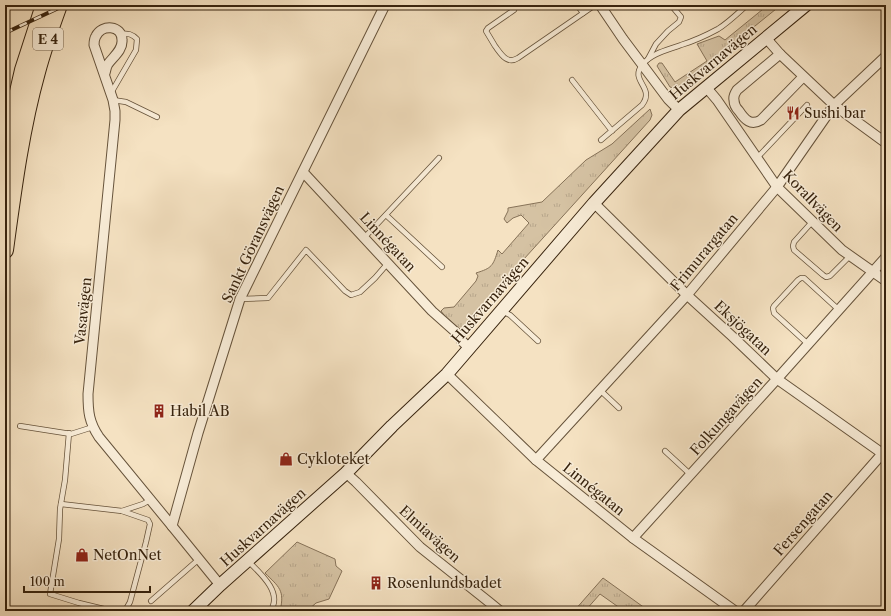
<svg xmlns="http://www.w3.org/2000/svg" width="891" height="616" font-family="'Libre Caslon Text',serif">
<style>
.grass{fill:url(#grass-tufts);stroke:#867258}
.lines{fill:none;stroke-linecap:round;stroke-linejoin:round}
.lane-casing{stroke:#66533b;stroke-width:6}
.street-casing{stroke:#66533b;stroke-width:11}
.secondary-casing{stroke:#37230e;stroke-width:14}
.highway-casing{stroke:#37230e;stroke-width:18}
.lane{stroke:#f8ecd7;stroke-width:4.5}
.street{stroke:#f8ecd7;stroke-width:9}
.secondary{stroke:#f8ecd7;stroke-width:12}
.highway{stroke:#f5e2c2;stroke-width:16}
.rail-casing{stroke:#37230e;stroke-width:4}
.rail{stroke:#f8ecd7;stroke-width:2.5;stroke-dasharray:8;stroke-linecap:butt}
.labels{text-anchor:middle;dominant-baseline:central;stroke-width:3;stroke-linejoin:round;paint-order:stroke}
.shield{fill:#f8ecd7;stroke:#715f4a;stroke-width:1}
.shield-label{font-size:13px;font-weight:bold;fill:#37230e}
.street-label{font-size:14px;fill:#37230e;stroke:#f8ecd7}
.poi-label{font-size:14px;fill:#37230e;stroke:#f8ecd7;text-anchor:start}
</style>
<defs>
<pattern id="grass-tufts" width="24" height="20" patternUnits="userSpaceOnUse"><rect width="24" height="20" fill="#d5c2a3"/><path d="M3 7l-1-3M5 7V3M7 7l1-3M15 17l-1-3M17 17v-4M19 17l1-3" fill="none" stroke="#b7a68b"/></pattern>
</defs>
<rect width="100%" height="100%" fill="#f5e2c2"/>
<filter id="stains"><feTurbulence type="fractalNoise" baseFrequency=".005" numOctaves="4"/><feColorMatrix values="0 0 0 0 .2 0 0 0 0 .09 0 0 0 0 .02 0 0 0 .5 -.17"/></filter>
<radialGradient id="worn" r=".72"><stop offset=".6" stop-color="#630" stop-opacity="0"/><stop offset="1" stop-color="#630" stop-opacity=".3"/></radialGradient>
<g class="grass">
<polygon points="768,5 781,5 677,89 673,88 670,87 657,66 659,63 662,63 675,82 707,61 697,44 719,36 725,40"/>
<path d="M650,109L652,115L650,120L514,270L463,332L444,315L441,311L444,308L454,307L476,281L478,276L476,273C492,268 493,266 498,250L502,254L529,223L521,215L513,218L507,223L504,219L508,211V208L542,202L586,160L612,144Z"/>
<path d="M297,542L335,559L336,566L342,571L329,599L316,603L307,611H280C285,590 279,587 265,573Z"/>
<polygon points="603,578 649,611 624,611 600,594 585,611 574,611"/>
</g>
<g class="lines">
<g class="lane-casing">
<g id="lane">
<polyline points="577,5 583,13"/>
<path d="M514,10L488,28L486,31C489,36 492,41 495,46C501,54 507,65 518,58L595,5"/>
<polyline points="648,59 656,44 668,31 679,22 681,17 671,5"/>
<polyline points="572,80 612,131"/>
<path d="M111,93L136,50L137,39C132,34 128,33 121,34"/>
<polyline points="113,100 126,102 157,117"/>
<path d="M601,140L642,105C656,87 628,81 643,64C652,53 668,50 681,45C694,41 707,35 718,29C728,23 738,13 747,5"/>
<polyline points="757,158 807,105"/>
<polyline points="386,215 442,267"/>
<polyline points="812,222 794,242 793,246 794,250 823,275 826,277 830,276 850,256"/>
<polyline points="364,238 439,158"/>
<polyline points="240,299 268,298 306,250 345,291 351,295 360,292 375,278 388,263"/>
<polyline points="502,311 510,315 538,341"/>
<polyline points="808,344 774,313 773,308 774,306 798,280 801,278 804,278 839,310"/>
<polyline points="600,390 619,408"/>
<polyline points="20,426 71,434 93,427"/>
<polyline points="69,433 65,480 60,509 59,539 50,594 79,603 112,611"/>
<polyline points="665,451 691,475"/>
<polyline points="61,504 122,511 148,520 150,524 146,542 130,602 126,609 122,611"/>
<polyline points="122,511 143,504 150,500"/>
<path d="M248,561C259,572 284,593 270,611"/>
<polyline points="151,601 199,559"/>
</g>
</g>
<g class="street-casing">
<g id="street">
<polyline points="600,5 623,39 668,99 679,110"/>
<polyline points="766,38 780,54 834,105 886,143"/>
<path d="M780,54L737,90C735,93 733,96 734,100C734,104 736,108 739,111C745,120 751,126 761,120L803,77"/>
<path d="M105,73C106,70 106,67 108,64C113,57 123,50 122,40C122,25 102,24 96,36C94,39 94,42 94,45L113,100L115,111V120L88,394C88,412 89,422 99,437L172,526"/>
<polyline points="706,87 717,100 777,187 842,250 886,281"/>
<polyline points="303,172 432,311 460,336 461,340 469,348"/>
<polyline points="594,203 687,295 733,337 777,379 886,456"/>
<polyline points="447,374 536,460 633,538 735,611"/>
<polyline points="536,460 687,295 777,187 834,105 886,56"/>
<polyline points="346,473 356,482 420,547 489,602 500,611"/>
<polyline points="633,538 777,379 886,257"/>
<polyline points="220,585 172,526 198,433 240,299 385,5"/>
<polyline points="744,611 882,454"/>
</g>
</g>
<g class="secondary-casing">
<polyline id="secondary" points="193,611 220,585 346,473 392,426 447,374 594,203 679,110 806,5"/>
</g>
<g class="highway-casing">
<g id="highway">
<polyline points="5,156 8,135 23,70 44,5"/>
<path d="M5,250C13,191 21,129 37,72C43,50 51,27 59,5"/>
</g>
</g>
<use href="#lane" class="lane"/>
<use href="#street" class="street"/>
<use href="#secondary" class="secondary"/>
<use href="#highway" class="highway"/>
<g class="rail-casing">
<polyline id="rail" points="5,33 65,5"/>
</g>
<use href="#rail" class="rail"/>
</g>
<defs>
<g id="restaurant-bare" transform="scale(1.08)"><path d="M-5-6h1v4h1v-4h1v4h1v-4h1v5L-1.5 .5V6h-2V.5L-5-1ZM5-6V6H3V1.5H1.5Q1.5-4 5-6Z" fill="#8f2418" stroke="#f8ecd7" stroke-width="2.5" paint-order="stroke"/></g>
<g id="building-bare" transform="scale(1.08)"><path d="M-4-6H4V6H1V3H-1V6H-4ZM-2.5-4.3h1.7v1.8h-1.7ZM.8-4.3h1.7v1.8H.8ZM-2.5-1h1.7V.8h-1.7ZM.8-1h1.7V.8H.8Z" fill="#8f2418" stroke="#f8ecd7" stroke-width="2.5" paint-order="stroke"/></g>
<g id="shop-bare" transform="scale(1.08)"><path d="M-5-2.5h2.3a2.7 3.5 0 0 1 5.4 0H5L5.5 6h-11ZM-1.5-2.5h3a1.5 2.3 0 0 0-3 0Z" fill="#8f2418" stroke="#f8ecd7" stroke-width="2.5" paint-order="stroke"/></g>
</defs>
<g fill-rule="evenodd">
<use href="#restaurant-bare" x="793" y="113"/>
<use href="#building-bare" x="159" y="411"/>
<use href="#shop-bare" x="286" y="459"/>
<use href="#shop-bare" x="82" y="555"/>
<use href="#building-bare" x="376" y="583"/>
</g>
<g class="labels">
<rect class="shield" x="33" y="28" width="30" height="22" rx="3"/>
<g class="shield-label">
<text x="48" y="39">E 4</text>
</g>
<g class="street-label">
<text transform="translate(713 62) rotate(-40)">Huskvarnavägen</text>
<text transform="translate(813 201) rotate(46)">Korallvägen</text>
<text transform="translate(388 242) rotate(47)">Linnégatan</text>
<text transform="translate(253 244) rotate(-65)">Sankt Göransvägen</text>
<text transform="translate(704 252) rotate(-50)">Frimurargatan</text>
<text transform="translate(490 300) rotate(-49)">Huskvarnavägen</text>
<text transform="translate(83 311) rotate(-84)">Vasavägen</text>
<text transform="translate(743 328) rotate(43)">Eksjögatan</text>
<text transform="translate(726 416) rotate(-48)">Folkungavägen</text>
<text transform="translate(594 489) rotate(39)">Linnégatan</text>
<text transform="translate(803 523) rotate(-49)">Fersengatan</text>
<text transform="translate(263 527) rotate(-42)">Huskvarnavägen</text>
<text transform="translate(430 534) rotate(42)">Elmiavägen</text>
</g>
<g class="poi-label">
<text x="804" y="113">Sushi bar</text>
<text x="170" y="411">Habil AB</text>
<text x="297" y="459">Cykloteket</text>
<text x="93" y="555">NetOnNet</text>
<text x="387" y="583">Rosenlundsbadet</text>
</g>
</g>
<rect width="891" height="616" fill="none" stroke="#f5e2c2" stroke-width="20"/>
<rect x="6" y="6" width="879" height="604" fill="none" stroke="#37230e" stroke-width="2"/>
<rect x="10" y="10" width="871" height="596" fill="none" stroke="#37230e"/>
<path d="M24 586v6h126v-6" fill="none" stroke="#37230e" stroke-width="2"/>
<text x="30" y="586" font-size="12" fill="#37230e" stroke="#f8ecd7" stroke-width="3" paint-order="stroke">100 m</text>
<rect width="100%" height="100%" filter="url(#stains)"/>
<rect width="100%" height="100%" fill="url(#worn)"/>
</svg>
